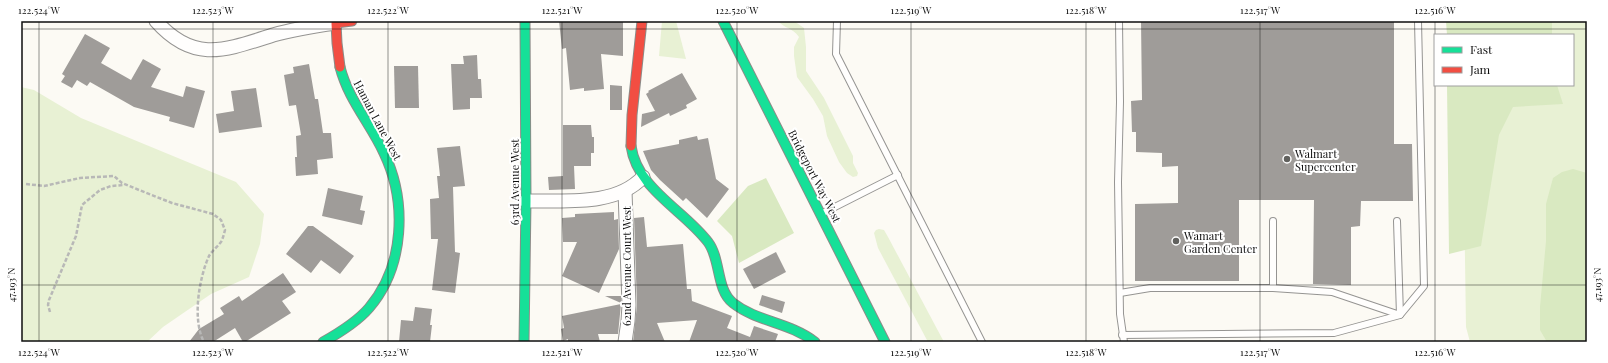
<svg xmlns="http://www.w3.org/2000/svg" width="1608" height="363" font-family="'Playfair Display',serif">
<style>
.green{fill:#e8f1d4}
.forest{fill:#d9e9c1}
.building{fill:#9f9c99}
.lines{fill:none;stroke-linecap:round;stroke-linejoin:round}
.lane-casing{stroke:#959492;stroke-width:8}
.street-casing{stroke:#959492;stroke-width:15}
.fast-casing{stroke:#8c8b88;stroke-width:11}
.jam-casing{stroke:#8c8b88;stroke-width:11}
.path{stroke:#b8b8b7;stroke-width:2.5;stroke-dasharray:4 2;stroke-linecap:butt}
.lane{stroke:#fffefd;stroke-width:6}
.street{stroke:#fffefd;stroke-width:13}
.fast{stroke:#16e098;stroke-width:9}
.jam{stroke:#f24e42;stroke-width:9}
.ticks{fill:none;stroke:#0e0e0e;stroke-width:1;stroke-opacity:0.45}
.poi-dot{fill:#61615e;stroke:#fff;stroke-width:1.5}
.labels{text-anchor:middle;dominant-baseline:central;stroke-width:4;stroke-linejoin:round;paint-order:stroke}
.street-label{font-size:11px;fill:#0e0e0e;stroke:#fff}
.poi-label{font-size:11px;fill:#0e0e0e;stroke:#fff;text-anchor:start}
.neatline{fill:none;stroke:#0e0e0e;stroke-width:1.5}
.ticks-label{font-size:10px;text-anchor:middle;fill:#0e0e0e}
</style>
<rect width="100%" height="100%" fill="#fcfaf4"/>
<g class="green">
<polygon points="662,21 676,21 686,59 659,56"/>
<path d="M778,21H794L804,28L806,47V71L824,98L853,156V163L858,173L857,176L853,177L847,173L839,162L827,136L823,116L813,99L797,77L794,56V47L799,37C792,27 785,29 778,21Z"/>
<polygon points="1469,21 1587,21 1587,342 1470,342 1466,327 1464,193 1467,85 1573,85 1573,35 1468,35"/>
<polygon points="21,87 34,90 81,118 236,182 264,214 260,244 249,277 211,294 163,327 147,342 21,342"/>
<polygon points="879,229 884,230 888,237 944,342 928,342 878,248 874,233 876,230"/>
</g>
<g class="forest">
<polygon points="1446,21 1552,21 1552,35 1447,35"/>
<polygon points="1447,85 1557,85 1563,104 1513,107 1499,135 1481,246 1449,254"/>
<polygon points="1573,169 1587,173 1587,342 1547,342 1540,330 1540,307 1546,241 1546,204 1553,178 1562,172"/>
<polygon points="766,178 794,233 739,263 732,236 717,221 748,186"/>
</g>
<g class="building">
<polygon points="559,21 623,21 623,56 601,54 604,89 584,91 584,88 570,90 566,48 562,49"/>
<polygon points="1141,21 1394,21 1394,144 1412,144 1413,201 1361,201 1360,226 1351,227 1351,285 1313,284 1314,200 1239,200 1239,281 1135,281 1135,204 1178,203 1178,166 1162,167 1162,153 1136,152 1136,132 1132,132 1131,101 1142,100"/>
<polygon points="85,34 110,48 101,63 131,80 143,59 161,69 151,87 183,97 186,86 205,91 194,128 169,121 170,117 134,107 90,82 87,86 77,80 72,88 61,82 65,76 62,74"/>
<polygon points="477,55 478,79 481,79 482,98 470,98 470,109 453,110 451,64 464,64 463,56"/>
<polygon points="309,64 315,99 318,99 323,133 331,133 333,158 317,160 318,174 296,176 295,157 297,157 296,136 301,135 296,105 289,106 284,75 294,73 293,67"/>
<polygon points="394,66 418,66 419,108 395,108"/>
<polygon points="682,73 697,99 686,105 687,108 670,116 669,113 641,127 642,114 655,111 646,94 649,92 648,91"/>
<polygon points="610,85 622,86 622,110 610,110"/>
<polygon points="256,88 262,127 219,133 216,114 234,111 231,91"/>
<polygon points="563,125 591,125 592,137 594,137 594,153 591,153 591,166 574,166 575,189 549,190 548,177 563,176"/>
<polygon points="697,136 698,140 708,138 716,179 729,189 707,218 686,198 683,201 660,180 651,170 643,151 679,144 679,140"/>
<polygon points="460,146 465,186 453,187 455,252 460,253 455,293 432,290 438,239 431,239 430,199 439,198 437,176 440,176 437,148"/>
<polygon points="328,188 363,196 360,210 365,211 362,225 322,216"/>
<polygon points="614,212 614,220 618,219 619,249 599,293 562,276 577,242 563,242 562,218 575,217 575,214"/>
<polygon points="644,217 647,247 683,244 687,289 691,289 692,301 732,316 727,328 750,337 754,326 778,334 775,342 689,342 697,320 657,323 665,342 633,342 637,305 634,218"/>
<polygon points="308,226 313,226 354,256 340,274 321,260 311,273 286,254"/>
<polygon points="776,252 786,272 754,289 743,269"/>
<polygon points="283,273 296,292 282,301 291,313 245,342 243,342 235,328 213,342 189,342 199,329 224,314 220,308 239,296 242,301"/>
<polygon points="762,295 785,302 782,313 759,305"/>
<polygon points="605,296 621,296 621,303"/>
<polygon points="621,304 618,334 598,334 600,342 568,342 568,339 563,341 561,329 564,328 562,316"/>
<polygon points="415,307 432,309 430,325 432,325 430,342 399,342 401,320 413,321"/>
</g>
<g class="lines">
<g class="lane-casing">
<g id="lane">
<polyline points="837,21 836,54 982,342"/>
<polyline points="1119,21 1120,102 1118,182 1120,314 1124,342"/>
<polyline points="823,213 898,175"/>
<polyline points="1273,221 1273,288"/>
<polyline points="1120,293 1150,288 1273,288 1332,292 1400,315 1397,221"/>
<polyline points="1122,335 1334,333 1400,315 1424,286 1418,21"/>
</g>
</g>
<g class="street-casing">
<g id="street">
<path d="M156,21C194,64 226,50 273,35C294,29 314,26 336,23V21"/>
<path d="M526,201C564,200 615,207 643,177"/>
<polyline points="625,342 628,321 629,305 625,191"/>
</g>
</g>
<g class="fast-casing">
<g id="fast">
<polyline points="723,21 885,342"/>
<path d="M631,146C637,189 684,210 708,242C721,259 716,290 733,303C757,322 789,322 815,342"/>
<path d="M323,342C339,333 357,322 369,308C405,266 407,201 384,153C370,123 348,99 340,67"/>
<polyline points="524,342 526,201 525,21"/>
</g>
</g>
<g class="jam-casing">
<g id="jam">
<polyline points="340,67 337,43 336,23 352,21"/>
<polyline points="631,146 632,115 642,21"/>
</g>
</g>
<g class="path">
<path d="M26,184L44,186L80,178L114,176L122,183L139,190L172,203L213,214L221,220L225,230C224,234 223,238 221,242C217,247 212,251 209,256C199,278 192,320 204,342"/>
<polyline points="50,312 48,305 49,300 76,236 82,205 100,190 111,186 124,185"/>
</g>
<use href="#lane" class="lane"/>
<use href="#street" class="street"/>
<use href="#fast" class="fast"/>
<use href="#jam" class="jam"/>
</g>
<path class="ticks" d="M39,21V342M213,21V342M388,21V342M562,21V342M737,21V342M911,21V342M1086,21V342M1260,21V342M1435,21V342M21,29H1587M21,285H1587"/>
<g class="poi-dot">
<circle cx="1287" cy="159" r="4"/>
<circle cx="1176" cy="241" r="4"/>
</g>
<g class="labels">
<g class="street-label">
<text transform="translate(378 120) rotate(62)">Haman Lane West</text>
<text transform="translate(815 176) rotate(63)">Bridgeport Way West</text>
<text transform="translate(514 182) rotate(-90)">63rd Avenue West</text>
<text transform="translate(626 266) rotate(-90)">62nd Avenue Court West</text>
</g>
<g class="poi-label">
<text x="1295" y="153">Walmart<tspan x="1295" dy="13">Supercenter</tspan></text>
<text x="1184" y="235">Wamart<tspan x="1184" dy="13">Garden Center</tspan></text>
</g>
</g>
<rect width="1608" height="363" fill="none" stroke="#ffffff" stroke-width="44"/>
<rect x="1434" y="34" width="140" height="52" fill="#ffffff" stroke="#9f9f9f"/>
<rect x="1442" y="47" width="20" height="6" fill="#16e098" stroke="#9f9f9f"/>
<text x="1470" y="54" font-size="12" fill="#0e0e0e">Fast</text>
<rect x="1442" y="67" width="20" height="6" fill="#f24e42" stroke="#9f9f9f"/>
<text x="1470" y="74" font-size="12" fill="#0e0e0e">Jam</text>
<rect x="22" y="22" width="1564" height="319" class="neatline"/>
<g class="ticks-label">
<text x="39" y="14">122.524°W</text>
<text x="213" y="14">122.523°W</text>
<text x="388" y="14">122.522°W</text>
<text x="562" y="14">122.521°W</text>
<text x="737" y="14">122.520°W</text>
<text x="911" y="14">122.519°W</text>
<text x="1086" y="14">122.518°W</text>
<text x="1260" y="14">122.517°W</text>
<text x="1435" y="14">122.516°W</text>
<text transform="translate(11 285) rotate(-90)" y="4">47.193°N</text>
<text transform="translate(1597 285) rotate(-90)" y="4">47.193°N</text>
<text x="39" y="356">122.524°W</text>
<text x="213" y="356">122.523°W</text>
<text x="388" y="356">122.522°W</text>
<text x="562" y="356">122.521°W</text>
<text x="737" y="356">122.520°W</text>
<text x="911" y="356">122.519°W</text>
<text x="1086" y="356">122.518°W</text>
<text x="1260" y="356">122.517°W</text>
<text x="1435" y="356">122.516°W</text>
</g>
</svg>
